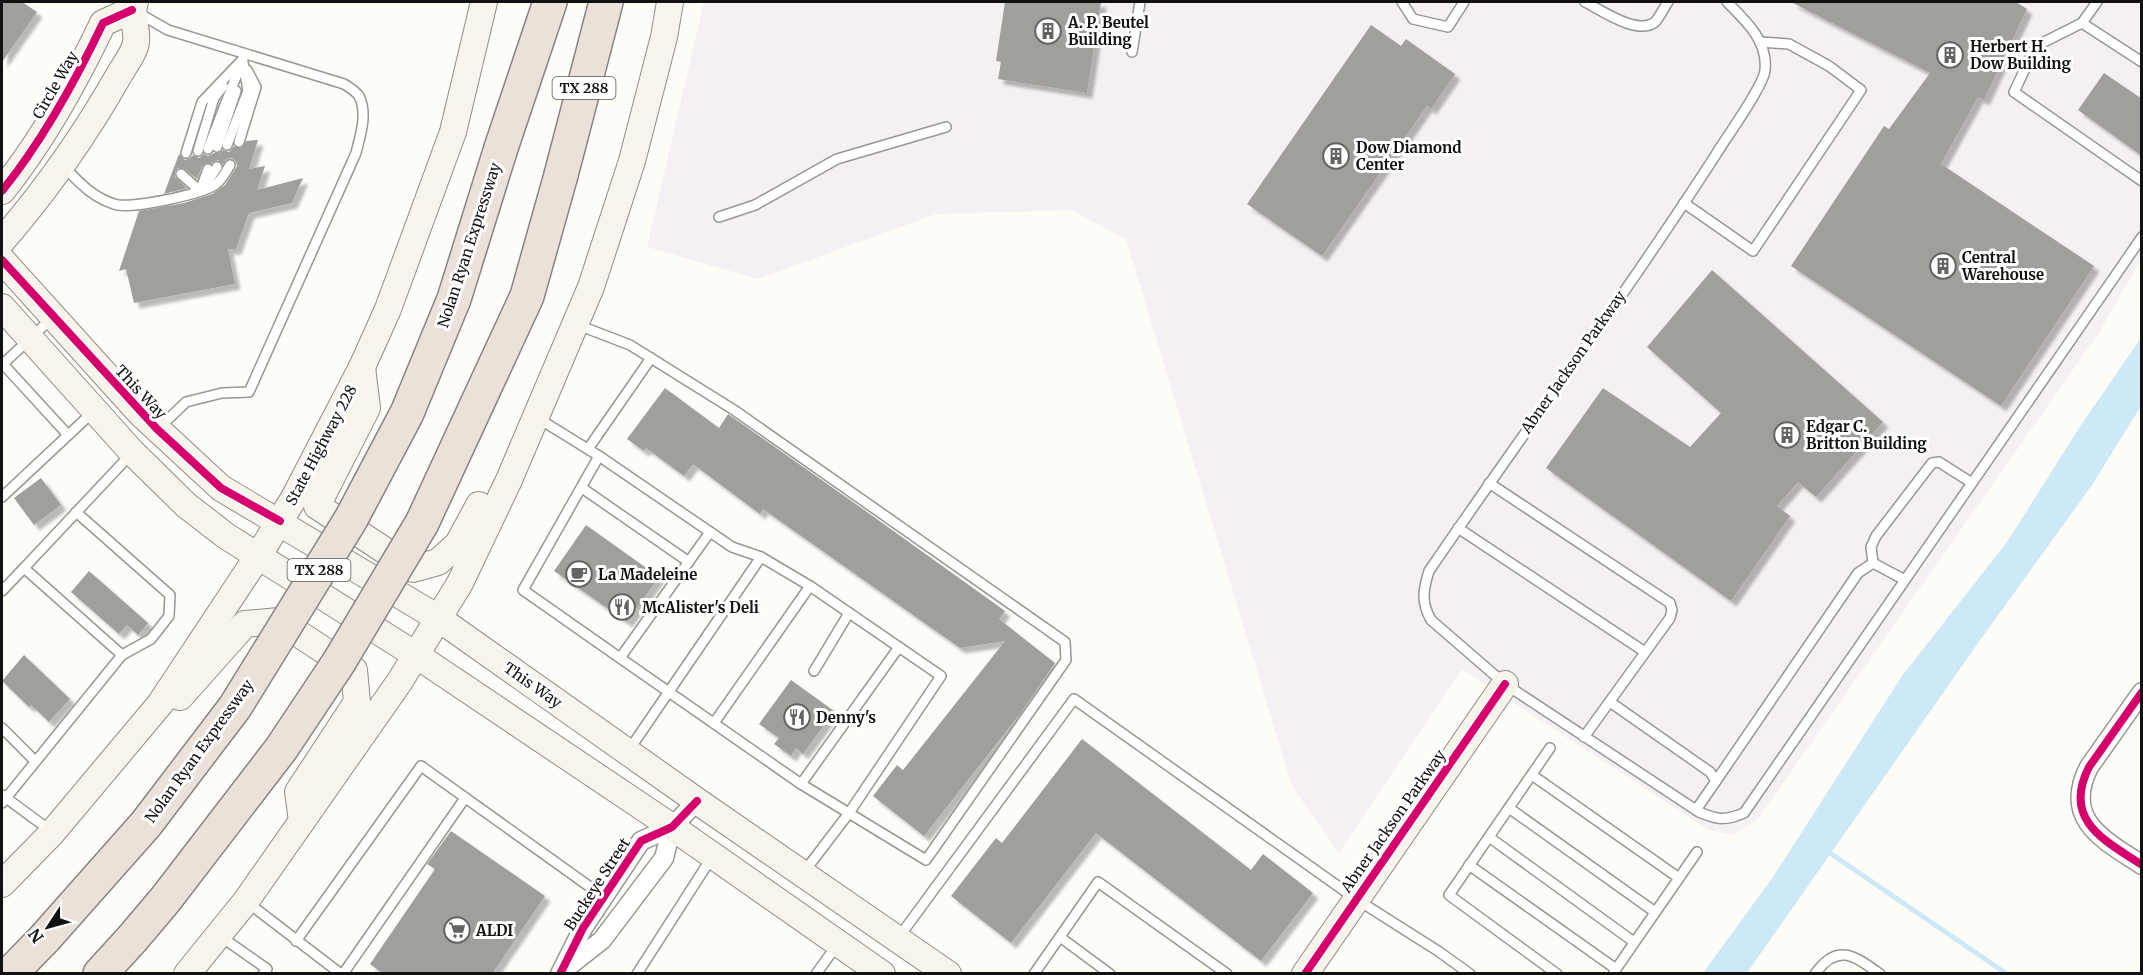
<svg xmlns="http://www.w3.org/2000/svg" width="2143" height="975" font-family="Merriweather,serif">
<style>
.industrial{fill:#f5f0f3}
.water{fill:#cde8f7}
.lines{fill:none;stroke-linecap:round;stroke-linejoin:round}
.stream{stroke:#cde8f7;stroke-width:5}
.building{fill:#a19f9c;filter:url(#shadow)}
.lane-casing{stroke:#979795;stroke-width:12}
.street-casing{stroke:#979795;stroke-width:21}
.secondary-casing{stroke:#8e8d8b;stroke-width:28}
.highway-casing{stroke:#858482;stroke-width:36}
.lane{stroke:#fffffe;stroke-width:9}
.street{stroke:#fffffe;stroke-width:18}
.secondary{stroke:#f6f4eb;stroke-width:26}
.highway{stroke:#eae1d8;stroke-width:33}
.highway-bridge-casing{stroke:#858482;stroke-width:36;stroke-linecap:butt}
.highway-bridge{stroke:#eae1d8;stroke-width:33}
.cycleway-casing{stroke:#fff;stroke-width:11}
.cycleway{stroke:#d6006c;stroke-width:8}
.labels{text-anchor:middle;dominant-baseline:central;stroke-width:6;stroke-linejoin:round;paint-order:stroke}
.shield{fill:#fff;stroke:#585858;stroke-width:1.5}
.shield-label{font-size:14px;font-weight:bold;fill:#111}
.poi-label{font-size:15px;font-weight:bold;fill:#111;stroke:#fff;text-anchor:start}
.street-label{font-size:15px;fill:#111;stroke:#fff}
</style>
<defs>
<filter id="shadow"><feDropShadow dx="5.5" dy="5.5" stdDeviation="1.5" flood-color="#0004"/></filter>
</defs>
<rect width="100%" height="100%" fill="#fdfcf7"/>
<polygon class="industrial" points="704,2 2141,2 2141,259 2100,331 1758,819 1733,835 1709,830 1462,669 1339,853 1292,786 1126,239 1071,210 936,214 758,279 647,247"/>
<polygon class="water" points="2141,338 2141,406 2092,485 1978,643 1747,973 1703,973 1773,877 1902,676 2007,542 2081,425"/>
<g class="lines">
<polyline class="stream" points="1827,851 2007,974"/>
</g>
<g class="building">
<polygon points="2,2 22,2 37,12 2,62"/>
<polygon points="1005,2 1101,2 1087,93 998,79 1001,62 996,61"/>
<polygon points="1791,2 2016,2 2027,9 1984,100 1978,97 1941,164 2094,266 2001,406 1791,266 1884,126 1889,129 1930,73"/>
<polygon points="1371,25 1401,46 1406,39 1455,74 1431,109 1427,106 1322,256 1247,204"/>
<polygon points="2104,73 2142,99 2142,156 2078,110"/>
<polygon points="258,140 249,169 265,166 257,190 303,178 292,203 249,213 236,249 228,249 235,284 134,303 126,269 119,271 139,211 184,203 212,194 225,185 237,166 236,161 231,158 226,159 223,164 218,160 211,163 206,163 202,166 197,179 185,169 178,168 175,172 175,177 187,188 164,194 179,154 185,160 190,158 193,155 199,158 204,154 208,156 214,153 219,153 223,150 229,152 234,146 241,148 246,141"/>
<polygon points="1712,270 1883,422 1816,497 1798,482 1777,506 1790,516 1731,601 1546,468 1603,388 1690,447 1721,413 1647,347"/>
<polygon points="665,388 719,428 728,414 860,507 1005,611 999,619 1055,663 1020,714 924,836 873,796 897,765 903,770 1005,641 960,648 763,509 760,514 693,464 684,476 646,448 644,451 627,439"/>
<polygon points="41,478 61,505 34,525 14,498"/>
<polygon points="586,525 659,577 627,622 554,571"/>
<polygon points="89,571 148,623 138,635 127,625 119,634 71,592"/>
<polygon points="24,655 70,699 49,722 31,705 29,707 2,681"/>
<polygon points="791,680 834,711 803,754 796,748 791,756 774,744 779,738 759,724"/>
<polygon points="1082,739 1251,870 1263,854 1313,893 1261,961 1096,833 1011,943 951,896 996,838 1002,843"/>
<polygon points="451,831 545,896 492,974 383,974 370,964 435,869 427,864"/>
</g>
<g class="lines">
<g class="lane-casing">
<g id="lane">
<path d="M119,2L168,30L344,84C349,87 356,92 359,96C368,114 360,136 356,153L249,392L222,393L186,402L159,428"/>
<polyline points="1402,2 1413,19 1448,27 1464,2"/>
<path d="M1585,2C1601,10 1638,36 1655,22C1660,17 1664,7 1668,2"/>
<path d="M1727,2C1746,21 1768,41 1765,70C1764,86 1725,139 1715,156C1624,297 1524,432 1429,571C1423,590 1421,602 1431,620L1505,684L1699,812C1718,820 1725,821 1744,813L2142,237"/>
<polyline points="2097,2 2082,23 2036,46 2014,92 2142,181"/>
<polyline points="2082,23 2142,62"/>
<polyline points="1132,52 1140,2"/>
<polyline points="239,142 256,87 247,70"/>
<polyline points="227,145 248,91 243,62"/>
<polyline points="217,147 236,91"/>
<polyline points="208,149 241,64"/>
<polyline points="198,151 214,98 223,86"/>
<polyline points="186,153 202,102 243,59"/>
<path d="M63,166C79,182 92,197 114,204C128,210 204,194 216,184C222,180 226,171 230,165"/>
<polyline points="181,174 200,191"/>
<polyline points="202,186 208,169"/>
<polyline points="204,187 217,167"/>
<polyline points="1684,203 1753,251 1861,90 1829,66 1789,44 1760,42"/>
<polyline points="719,217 755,205 837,159 946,127"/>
<polyline points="52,318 3,364 68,435"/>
<polyline points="578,325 630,345 734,410 1065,642 1066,660 926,860 801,784 620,658 710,532"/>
<polyline points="536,417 599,456 732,547 761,557 810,586 941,676 849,813 804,872"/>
<polyline points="588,449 651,358"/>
<polyline points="599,456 523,590 620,658"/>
<polyline points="1489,483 1670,603 1672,610 1670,618 1584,737"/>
<polyline points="582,488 689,562"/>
<polyline points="2,497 94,411"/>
<polyline points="76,512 170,595 169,616 151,639 122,655 24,568 131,454"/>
<polyline points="1458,528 1645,652"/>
<polyline points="1873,563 1871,547 1876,536 1932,463 1939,462 1972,483"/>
<polyline points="2,591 24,568"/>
<polyline points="814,671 849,613"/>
<polyline points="1610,702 1710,772 1716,781 1696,810"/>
<polyline points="714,723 810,586"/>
<polyline points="2,728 35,761"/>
<polyline points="1550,748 1449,895 1557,974"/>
<polyline points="629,750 761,557"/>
<polyline points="1532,775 1679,878"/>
<polyline points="1716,781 1858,573 1873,563 1905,580"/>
<polyline points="801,784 899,647"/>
<polyline points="2,795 51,831"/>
<polyline points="2,803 122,655"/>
<polyline points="1509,808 1655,912"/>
<polyline points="1489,837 1634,942"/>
<polyline points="1469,865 1616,969"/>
<polyline points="247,902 341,974"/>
<polyline points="220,936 267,969 263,974"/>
<polyline points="899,937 1074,699 1356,899 1438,951 1470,974"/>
<polyline points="1060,937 1110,974"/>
<polyline points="296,941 421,766 604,897"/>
<polyline points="1614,972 1697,852"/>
<polyline points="343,974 465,798"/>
<polyline points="637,974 712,857"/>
<polyline points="816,974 837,945"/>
<polyline points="1034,974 1098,882 1227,974"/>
<path d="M1815,974C1837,942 1855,956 1880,974"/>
</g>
</g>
<g class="street-casing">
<g id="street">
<path d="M2142,692L2089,767C2062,820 2104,840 2142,865"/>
<polyline points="565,969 602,940 664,858 672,827"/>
<polyline points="560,974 583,928 641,841 672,827 697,801"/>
</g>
</g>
<g class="secondary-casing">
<g id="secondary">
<path d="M2,191C43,140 75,82 103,23L132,10"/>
<path d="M2,241C47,189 85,135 119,75C124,66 135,52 136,42C138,28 130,16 135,2"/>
<polyline points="2,260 141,414 221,488 438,618 697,801 948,974"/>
<polyline points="2,307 132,452 186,505 226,536 416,655 672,827 882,974"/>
<polyline points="362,367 367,408 317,506 413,569 438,562 458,544 479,505"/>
<polyline points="180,697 245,624 279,621 354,670 357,702 298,792 302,821"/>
<polyline points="2,884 51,834 160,704 258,556 294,498 362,367 388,309 453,132 484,2"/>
<polyline points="187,974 246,901 400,681 460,583 509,480 591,287 632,161 664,37 670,2"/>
<polyline points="1305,974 1505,684"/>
</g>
</g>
<g class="highway-casing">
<g id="highway">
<polyline points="501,148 550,2"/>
<polyline points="561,175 606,2"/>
<polyline points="10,974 45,938"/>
<polyline points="100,974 132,939"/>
</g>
</g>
<use href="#lane" class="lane"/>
<use href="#street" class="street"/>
<use href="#secondary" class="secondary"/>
<use href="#highway" class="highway"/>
<g class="highway-bridge-casing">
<g id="highway-bridge">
<polyline points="45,938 146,824 235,707 351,519 407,413 454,299 501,148"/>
<polyline points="132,939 165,900 281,749 339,662 422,523 527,296 561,175"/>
</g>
</g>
<use href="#highway-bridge" class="highway-bridge"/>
<g class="cycleway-casing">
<g id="cycleway">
<path d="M2,191C43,140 75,82 103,23L132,10"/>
<polyline points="2,260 157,429 221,488 280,521"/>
<path d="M2142,692L2089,767C2062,820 2104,840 2142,865"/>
<polyline points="560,974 583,928 641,841 672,827 697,801"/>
<polyline points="1305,974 1505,684"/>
</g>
</g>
<use href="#cycleway" class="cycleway"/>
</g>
<defs>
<g id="building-ring" transform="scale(1.35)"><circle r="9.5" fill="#fff" stroke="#646362" stroke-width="1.5"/><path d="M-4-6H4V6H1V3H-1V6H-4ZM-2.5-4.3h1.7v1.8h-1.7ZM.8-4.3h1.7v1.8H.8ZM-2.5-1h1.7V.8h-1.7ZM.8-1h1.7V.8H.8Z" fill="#646362"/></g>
<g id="cafe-ring" transform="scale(1.35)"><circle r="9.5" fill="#fff" stroke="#646362" stroke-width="1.5"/><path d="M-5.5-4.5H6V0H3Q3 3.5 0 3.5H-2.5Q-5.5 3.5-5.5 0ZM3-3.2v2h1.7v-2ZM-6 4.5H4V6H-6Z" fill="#646362"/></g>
<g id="restaurant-ring" transform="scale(1.35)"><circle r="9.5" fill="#fff" stroke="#646362" stroke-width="1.5"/><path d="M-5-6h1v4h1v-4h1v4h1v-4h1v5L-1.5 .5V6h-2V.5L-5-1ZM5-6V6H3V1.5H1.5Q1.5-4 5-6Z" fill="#646362"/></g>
<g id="supermarket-ring" transform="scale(1.35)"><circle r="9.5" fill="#fff" stroke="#646362" stroke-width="1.5"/><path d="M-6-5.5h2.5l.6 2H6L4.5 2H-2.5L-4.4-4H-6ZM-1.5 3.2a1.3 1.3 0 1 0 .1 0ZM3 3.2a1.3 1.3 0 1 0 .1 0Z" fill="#646362"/></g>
</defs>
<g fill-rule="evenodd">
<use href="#building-ring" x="1048" y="31"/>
<use href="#building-ring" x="1950" y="55"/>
<use href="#building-ring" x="1336" y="156"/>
<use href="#building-ring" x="1943" y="266"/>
<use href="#building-ring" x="1787" y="435"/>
<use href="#cafe-ring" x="579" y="574"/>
<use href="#restaurant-ring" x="622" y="607"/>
<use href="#restaurant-ring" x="797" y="717"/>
<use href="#supermarket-ring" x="457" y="930"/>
</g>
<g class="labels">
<g class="shield">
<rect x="552.5" y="77" width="63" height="22" rx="4.5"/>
<rect x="287.5" y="559" width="63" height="22" rx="4.5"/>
</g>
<g class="shield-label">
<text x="584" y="88">TX 288</text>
<text x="319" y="570">TX 288</text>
</g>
<g class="poi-label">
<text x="1068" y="22">A. P. Beutel<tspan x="1068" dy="17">Building</tspan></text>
<text x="1970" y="46">Herbert H.<tspan x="1970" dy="17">Dow Building</tspan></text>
<text x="1356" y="147">Dow Diamond<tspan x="1356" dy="17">Center</tspan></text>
<text x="1962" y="257">Central<tspan x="1962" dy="17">Warehouse</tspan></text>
<text x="1806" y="426">Edgar C.<tspan x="1806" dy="17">Britton Building</tspan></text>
<text x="598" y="574">La Madeleine</text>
<text x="642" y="607">McAlister's Deli</text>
<text x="816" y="717">Denny's</text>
<text x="476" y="930">ALDI</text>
</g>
<g class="street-label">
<text transform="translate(55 85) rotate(-60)">Circle Way</text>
<text transform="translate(469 245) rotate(-72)">Nolan Ryan Expressway</text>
<text transform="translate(1573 362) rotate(-55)">Abner Jackson Parkway</text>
<text transform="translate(141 392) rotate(47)">This Way</text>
<text transform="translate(321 445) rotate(-62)">State Highway 228</text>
<text transform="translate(533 685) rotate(35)">This Way</text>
<text transform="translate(199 751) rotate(-54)">Nolan Ryan Expressway</text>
<text transform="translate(1393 821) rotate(-55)">Abner Jackson Parkway</text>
<text transform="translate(597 884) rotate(-57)">Buckeye Street</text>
</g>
</g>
<rect width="2143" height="975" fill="none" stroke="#111111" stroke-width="6"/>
<g transform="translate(48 927) rotate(234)" stroke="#ffffff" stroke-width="4.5" paint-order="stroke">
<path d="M0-4.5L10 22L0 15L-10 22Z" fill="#111111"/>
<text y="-9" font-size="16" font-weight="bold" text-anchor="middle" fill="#111111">N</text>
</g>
</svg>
